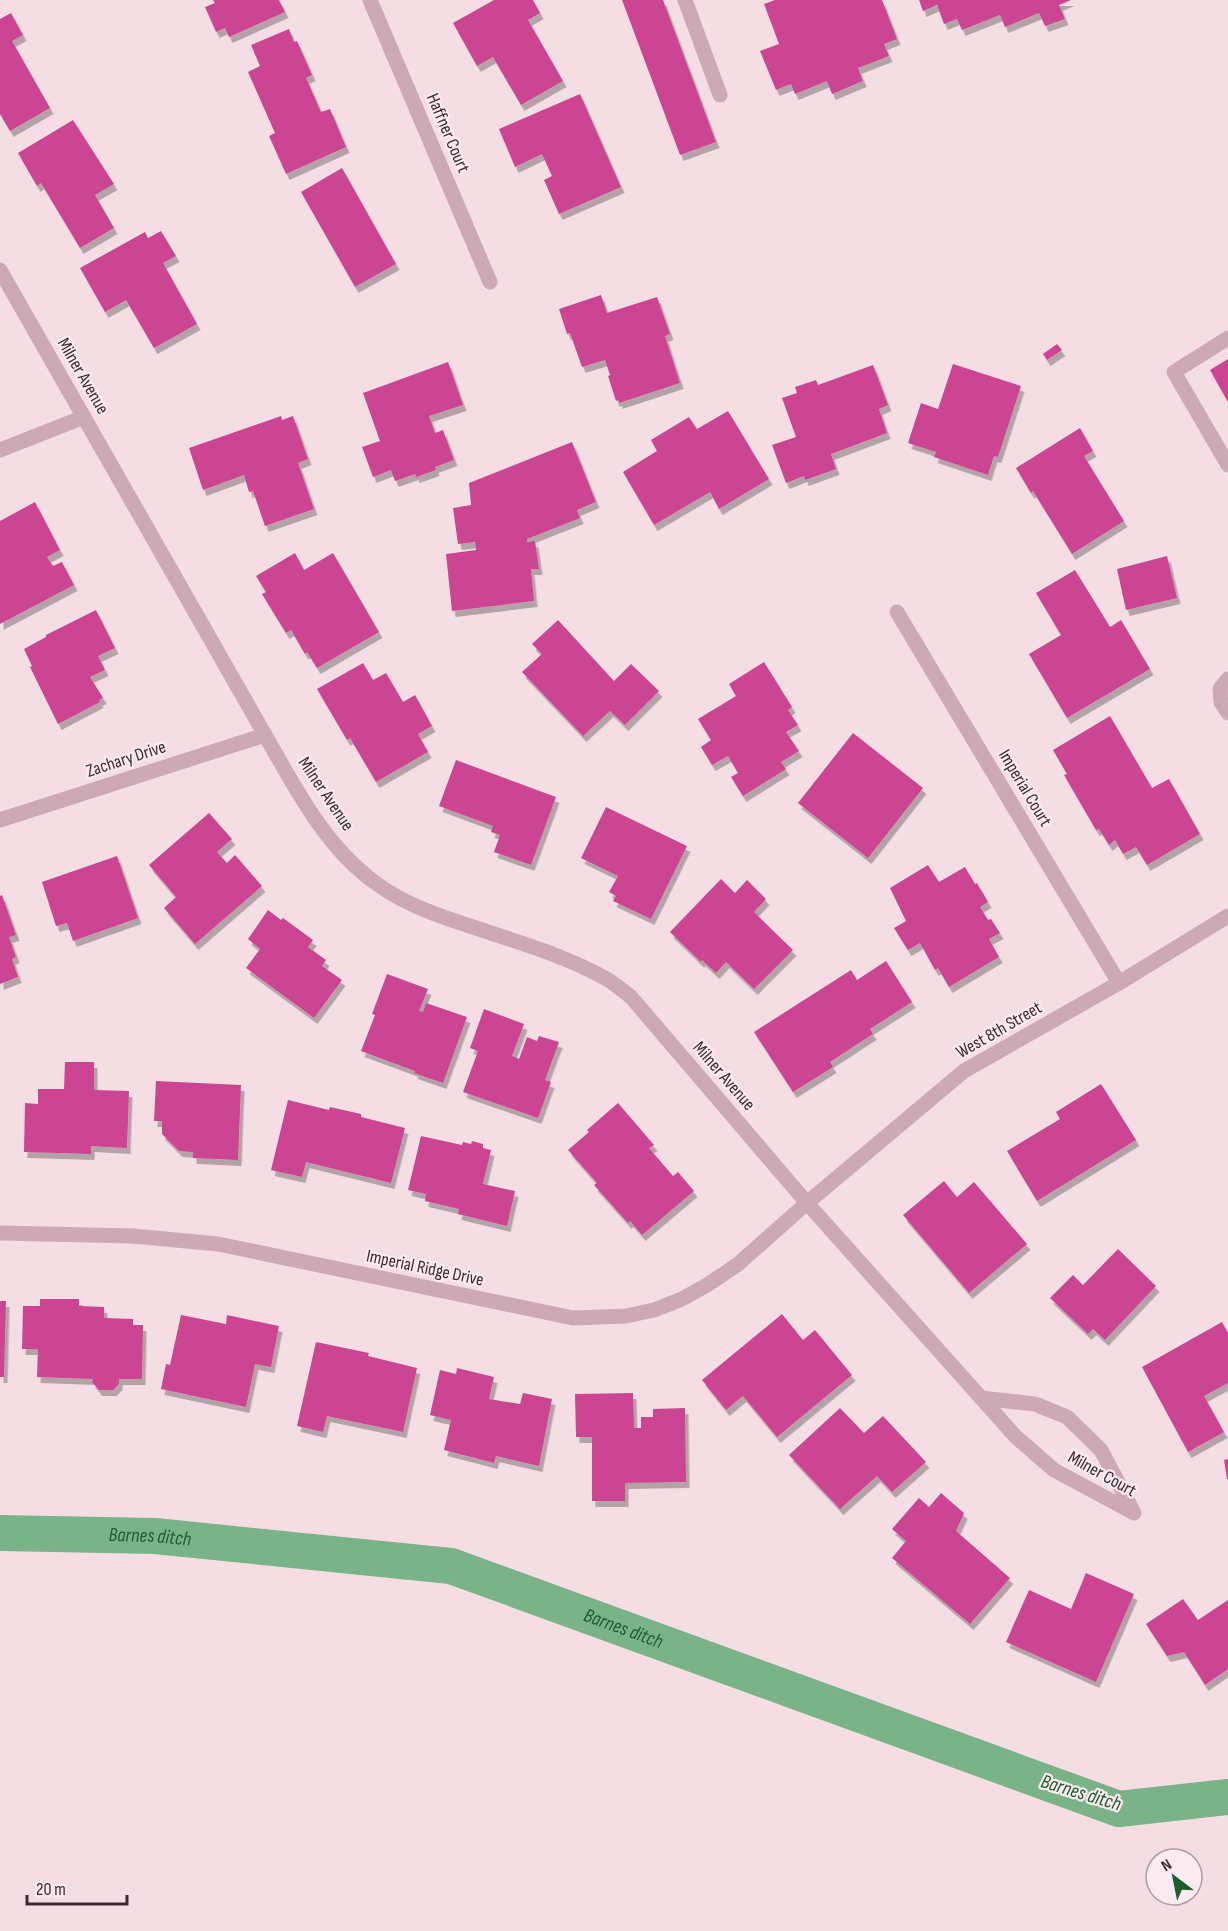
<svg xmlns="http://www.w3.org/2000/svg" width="1228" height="1931" font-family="'Sofia Sans Condensed',sans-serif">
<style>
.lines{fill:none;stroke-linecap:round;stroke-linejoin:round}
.canal{stroke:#7bb388;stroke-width:36}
.building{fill:#cc4492;filter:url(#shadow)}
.service{stroke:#cda9b6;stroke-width:15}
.minor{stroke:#cda9b6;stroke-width:15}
.labels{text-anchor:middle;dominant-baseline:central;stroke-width:4.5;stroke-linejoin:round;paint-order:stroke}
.street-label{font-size:18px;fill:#3a2932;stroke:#fbebf0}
.water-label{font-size:20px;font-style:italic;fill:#1c5e2d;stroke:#fbebf0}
</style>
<defs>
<filter id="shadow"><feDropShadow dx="3.5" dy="6" stdDeviation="0" flood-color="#0004"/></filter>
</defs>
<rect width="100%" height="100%" fill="#f4dee4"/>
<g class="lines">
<path class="canal" id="s1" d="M0,1533L155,1536L451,1566L1119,1809L1228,1797"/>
</g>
<g class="building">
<polygon points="213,0 279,0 285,12 229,37 225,28 216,32 205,7 215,3"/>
<polygon points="494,0 533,0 540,13 528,20 563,81 521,105 493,57 477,66 453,23"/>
<polygon points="622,0 663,0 716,142 680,155"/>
<polygon points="775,0 882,0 897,39 884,44 889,56 858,68 863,81 832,94 827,81 795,94 791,84 776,90 760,51 779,44 764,4"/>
<polygon points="919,0 1071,0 1059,5 1065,19 1045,26 1039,13 1005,27 1000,15 962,30 957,19 944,24 937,5 923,11"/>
<polygon points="11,13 23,35 12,41 50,108 10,131 0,114 0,19"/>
<polygon points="289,29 294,42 297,41 312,75 306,78 321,112 330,109 346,147 286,174 269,136 275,133 248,72 260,66 251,45"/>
<polygon points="580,94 621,187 559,214 544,180 552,176 542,154 515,167 499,129"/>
<polygon points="73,120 114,184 95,195 114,228 80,248 41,183 37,186 18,153"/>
<polygon points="342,168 396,264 355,287 301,192"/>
<polygon points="161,231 176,256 163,263 197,324 154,348 126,300 105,312 80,268 145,232 148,238"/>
<polygon points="601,295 607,313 657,297 670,334 665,336 680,383 619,403 619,400 616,401 608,376 610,375 605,360 582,367 570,333 567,334 559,309"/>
<polygon points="1057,344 1062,350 1047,360 1043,354"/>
<polygon points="1228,359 1228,402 1210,370"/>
<polygon points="448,362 463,405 429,416 435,433 443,430 454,460 435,467 436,470 416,477 415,474 395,481 391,470 373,477 362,447 380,441 363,393"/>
<polygon points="953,364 1021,386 998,457 994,456 988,475 934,457 936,452 908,443 921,403 938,409"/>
<polygon points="873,365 888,405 879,409 887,433 831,454 836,469 805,480 804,476 786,483 772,445 796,437 782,398 797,393 795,387 816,380 818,385"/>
<polygon points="728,411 769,479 719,509 710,492 654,525 623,472 657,451 651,440 689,417 697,429"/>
<polygon points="281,416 282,420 293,416 308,459 298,463 314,509 265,526 253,491 249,492 244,475 203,490 189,448"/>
<polygon points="1080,428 1093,451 1084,456 1124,521 1072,554 1033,491 1031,493 1016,468"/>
<polygon points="572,442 596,502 577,510 580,518 527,539 527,542 535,541 539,569 531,569 534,601 452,611 446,554 476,550 475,542 458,544 453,508 471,505 469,483"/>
<polygon points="35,502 60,550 47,557 53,566 62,562 74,585 0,624 0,521"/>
<polygon points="295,553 304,570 333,553 379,632 317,668 307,652 305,654 291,630 286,633 262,594 266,592 256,576"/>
<polygon points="1167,556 1177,598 1126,610 1117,569"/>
<polygon points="1075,570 1110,627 1121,620 1150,669 1067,718 1029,654 1061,635 1036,593"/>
<polygon points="96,610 115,648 98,656 105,670 90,677 103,698 99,700 100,702 58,724 30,667 32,666 24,649 46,637 46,635"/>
<polygon points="558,620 614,681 631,664 659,691 625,725 610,711 583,736 522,672 542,654 532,644"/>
<polygon points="764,662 792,707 788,710 798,725 786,732 799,751 781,762 786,769 743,796 731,777 738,773 728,756 712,765 701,747 711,740 698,719 736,696 729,684"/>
<polygon points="363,663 373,680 386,673 403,702 415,695 432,726 418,734 428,752 376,782 350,738 347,740 317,689"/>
<polygon points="1110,716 1152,788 1169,779 1200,834 1147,865 1136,847 1123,854 1115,840 1109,845 1099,829 1096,830 1064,775 1067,774 1053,750"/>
<polygon points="853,733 923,788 868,858 798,803"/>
<polygon points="456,760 556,797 531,865 494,852 500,835 491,832 493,826 439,806"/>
<polygon points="606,807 687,846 651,919 613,901 616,896 609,892 618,876 581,858"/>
<polygon points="209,813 232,839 217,852 227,863 235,855 262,886 195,944 164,908 176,897 149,865"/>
<polygon points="117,856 138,918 73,941 67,923 56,926 42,882"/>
<polygon points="928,865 939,882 965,867 975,884 977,883 988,902 980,907 988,920 991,919 1000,933 989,939 999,957 949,987 938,968 935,970 920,943 908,950 894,928 906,921 890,888"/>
<polygon points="721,879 735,893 747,880 766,899 754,912 793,950 754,989 726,962 716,973 702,960 701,962 670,932"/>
<polygon points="2,895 16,935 9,937 16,957 12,959 18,977 0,984 0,896"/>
<polygon points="268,910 281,920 283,918 313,940 308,947 326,960 322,966 342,980 314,1018 246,968 260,949 248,939"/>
<polygon points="886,961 912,1002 870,1029 873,1034 830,1062 833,1067 793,1092 754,1032 851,970 857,980"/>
<polygon points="387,974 428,989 419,1011 423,1012 426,1003 467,1017 443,1083 414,1073 415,1071 361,1051 375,1015 372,1014"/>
<polygon points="484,1009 524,1024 512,1056 519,1059 527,1037 537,1041 539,1036 559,1042 545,1080 551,1082 538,1118 463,1092 478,1051 470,1048"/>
<polygon points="65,1062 94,1062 94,1090 129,1091 127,1148 91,1146 91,1154 24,1152 25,1103 38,1104 38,1089 64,1089"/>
<polygon points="156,1081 241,1085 238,1160 193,1158 193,1152 179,1151 162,1134 162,1121 154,1121"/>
<polygon points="1101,1084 1136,1140 1037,1201 1007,1151 1060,1119 1056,1112"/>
<polygon points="288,1100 329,1110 330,1107 361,1114 361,1117 405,1128 391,1183 306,1162 302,1177 271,1170"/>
<polygon points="618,1103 654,1145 649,1148 673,1176 678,1172 694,1191 642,1235 630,1221 628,1223 594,1185 597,1183 568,1150 589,1132 587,1130"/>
<polygon points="421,1136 462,1145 463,1142 471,1144 472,1141 483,1144 483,1148 491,1150 483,1184 515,1191 507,1226 458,1214 459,1209 425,1201 426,1194 408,1190"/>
<polygon points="944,1181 957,1197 974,1182 1027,1244 969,1293 903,1215"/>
<polygon points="1118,1249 1156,1286 1105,1340 1093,1329 1088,1334 1050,1298 1073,1275 1083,1285"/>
<polygon points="40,1299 79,1299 79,1306 104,1307 104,1318 133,1319 133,1325 143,1325 142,1379 119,1379 119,1384 113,1390 99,1390 92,1382 93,1379 37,1377 38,1349 22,1349 23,1306 40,1306"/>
<polygon points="0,1301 6,1301 4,1377 0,1377"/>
<polygon points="782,1314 803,1340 815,1330 852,1375 777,1437 743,1396 726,1410 702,1380"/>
<polygon points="181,1315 226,1324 227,1315 279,1326 271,1367 255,1364 246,1407 161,1389 166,1364 170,1365"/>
<polygon points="1222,1322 1228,1333 1228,1383 1204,1396 1224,1432 1188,1452 1142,1367"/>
<polygon points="316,1342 369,1353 368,1356 417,1368 403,1432 327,1416 323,1432 297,1426"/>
<polygon points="457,1368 494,1377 489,1399 520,1404 523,1393 552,1399 539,1466 496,1456 494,1463 444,1450 451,1420 430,1415 440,1370 456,1374"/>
<polygon points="633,1393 634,1428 641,1428 641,1417 653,1417 653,1409 685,1408 686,1482 625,1483 625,1501 592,1501 592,1437 576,1437 575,1394"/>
<polygon points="840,1408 864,1433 883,1416 926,1462 892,1492 877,1476 840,1509 789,1455"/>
<polygon points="1228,1459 1228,1479 1227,1479 1224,1460"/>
<polygon points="941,1493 964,1513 956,1531 1010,1578 970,1624 892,1558 906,1541 892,1529 919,1498 929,1507"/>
<polygon points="1086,1573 1134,1594 1096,1682 1006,1642 1029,1590 1071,1609"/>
<polygon points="1183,1599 1198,1620 1228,1600 1228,1669 1205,1685 1184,1652 1167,1656 1146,1624"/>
</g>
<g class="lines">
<g class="service">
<polyline points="1228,338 1174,372 1228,465"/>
<polyline points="0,450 84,417"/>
<polyline points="1228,679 1220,689 1221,702 1228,713"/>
</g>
<g class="minor">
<polyline points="370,0 490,282"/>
<polyline points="685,0 720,95"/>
<path d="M0,270L265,735C296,789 325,847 377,884C406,905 439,916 473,927C517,942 564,955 605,978C614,983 623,991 631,997L807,1203L1016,1437L1054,1470L1134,1513L1101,1450L1067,1417L1035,1404L981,1398"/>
<polyline points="897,612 1119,983"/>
<polyline points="0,820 265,735"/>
<polyline points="0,1233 133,1236 218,1244 573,1318 626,1316 654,1310 682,1299 707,1285 737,1265 807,1203 964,1071 1119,983 1228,916"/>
</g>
</g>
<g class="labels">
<g class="street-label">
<text transform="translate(448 133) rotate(67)">Haffner Court</text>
<text transform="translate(83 376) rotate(60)">Milner Avenue</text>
<text transform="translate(126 759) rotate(-18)">Zachary Drive</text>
<text transform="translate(1025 788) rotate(59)">Imperial Court</text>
<text transform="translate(326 794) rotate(56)">Milner Avenue</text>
<text transform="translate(999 1030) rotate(-30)">West 8th Street</text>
<text transform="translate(724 1076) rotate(49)">Milner Avenue</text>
<text transform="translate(425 1268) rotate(12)">Imperial Ridge Drive</text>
<text transform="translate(1102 1474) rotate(29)">Milner Court</text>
</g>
<g class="water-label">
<text stroke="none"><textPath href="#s1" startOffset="150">Barnes ditch</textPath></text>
<text stroke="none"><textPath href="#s1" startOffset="636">Barnes ditch</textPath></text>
<text transform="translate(1081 1793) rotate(17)">Barnes ditch</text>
</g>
</g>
<g transform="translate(1174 1877) rotate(328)"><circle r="28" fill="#fbebf0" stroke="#ae9da4" stroke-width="1.5"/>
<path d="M0-4.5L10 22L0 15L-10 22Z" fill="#1c5e2d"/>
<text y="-9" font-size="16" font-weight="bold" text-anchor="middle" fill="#3a2932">N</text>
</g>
<path d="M27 1895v9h100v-9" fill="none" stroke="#3a2932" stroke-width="3"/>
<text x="36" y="1895" font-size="18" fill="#3a2932" stroke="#fbebf0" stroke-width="4.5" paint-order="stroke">20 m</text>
</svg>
